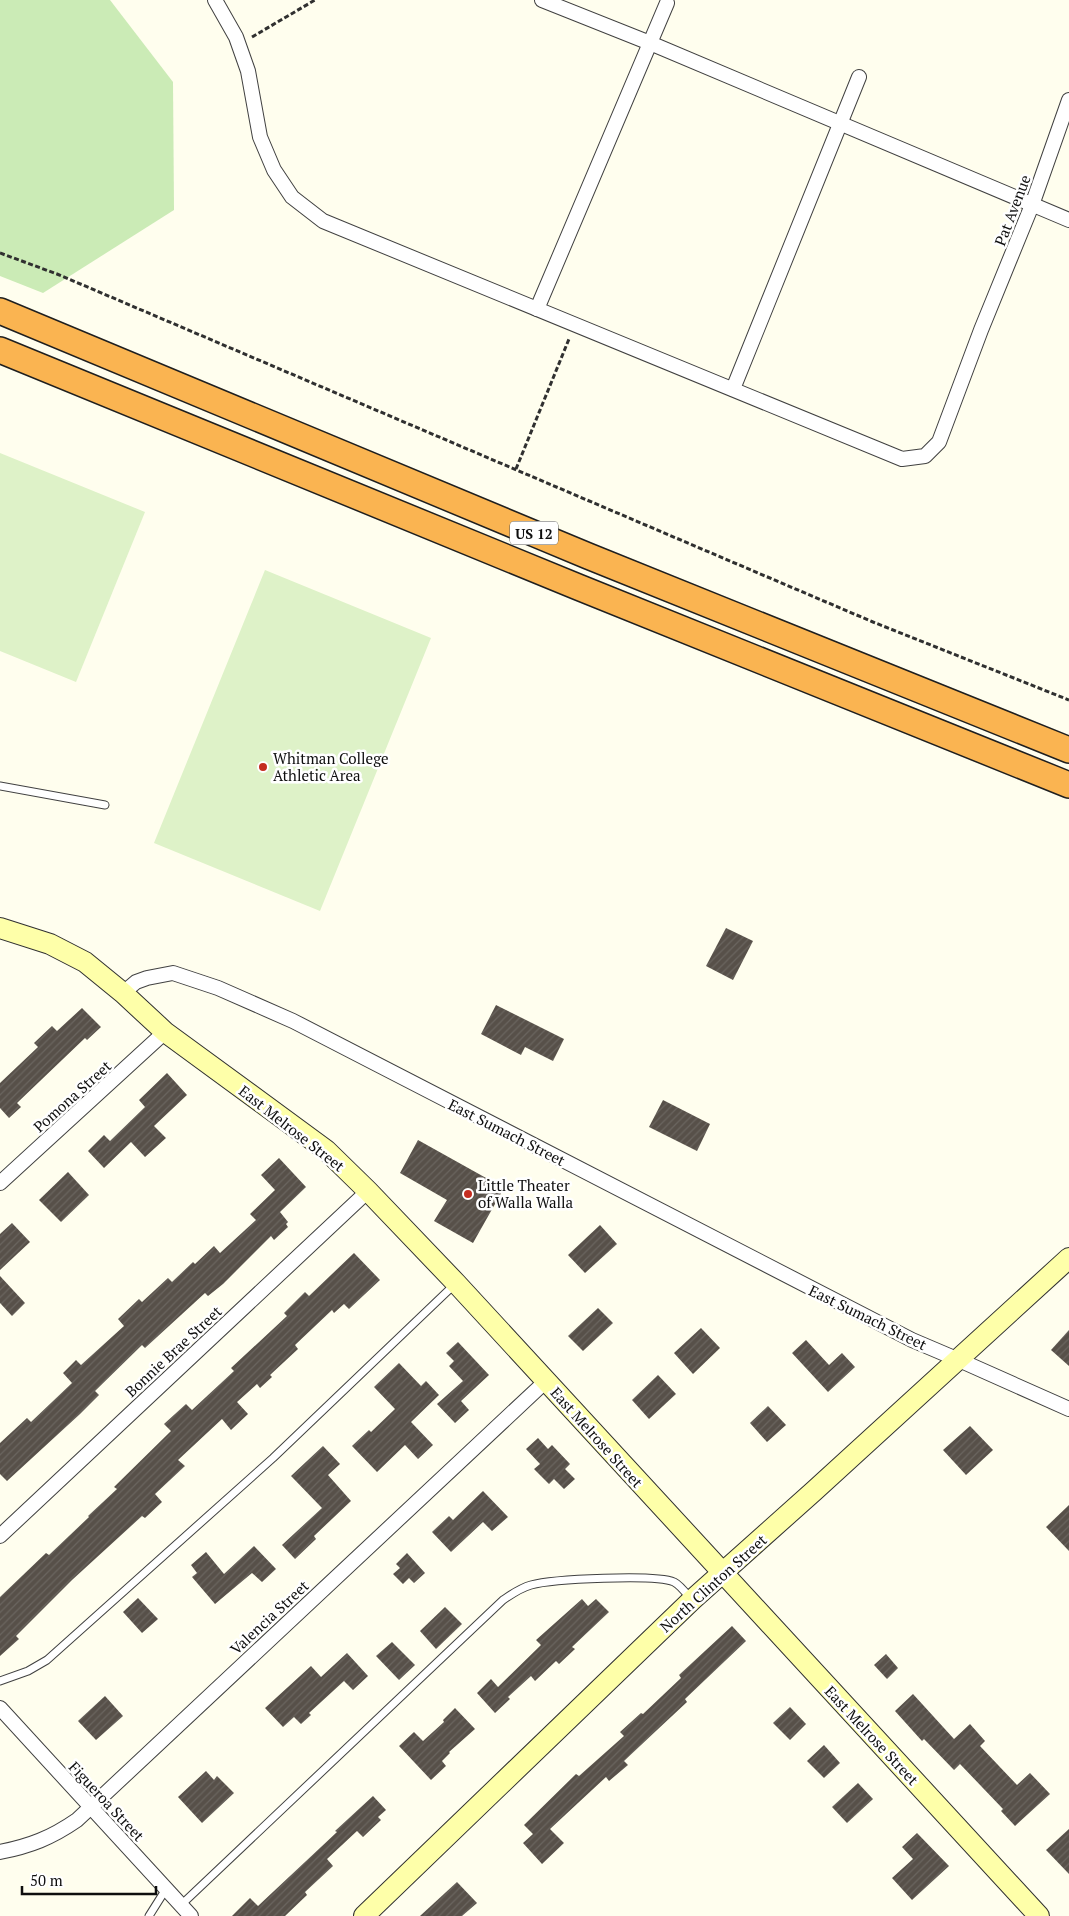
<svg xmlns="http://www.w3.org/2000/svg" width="1069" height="1916" font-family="'PT Serif',serif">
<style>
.grass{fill:#cbebb6}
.pitch{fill:#def2c8}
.building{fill:url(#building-hatch)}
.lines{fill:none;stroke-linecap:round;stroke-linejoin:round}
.lane-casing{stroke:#414141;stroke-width:9}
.street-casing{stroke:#414141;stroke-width:16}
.secondary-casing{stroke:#303030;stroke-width:22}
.highway-casing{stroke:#1f1f1f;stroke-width:28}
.path{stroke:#303030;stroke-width:3;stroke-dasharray:5 2.5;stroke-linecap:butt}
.lane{stroke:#fff;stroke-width:7}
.street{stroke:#fff;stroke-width:14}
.secondary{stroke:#feffa9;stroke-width:20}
.highway{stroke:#fab451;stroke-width:25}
.poi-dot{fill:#c42c1f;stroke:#fff;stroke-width:2}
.labels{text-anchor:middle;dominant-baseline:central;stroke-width:5;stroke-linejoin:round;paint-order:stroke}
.shield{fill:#fff;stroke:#565656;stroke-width:1}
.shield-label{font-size:14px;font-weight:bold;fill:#0e0e0e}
.street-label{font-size:15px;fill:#0e0e0e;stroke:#fff}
.poi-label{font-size:15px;fill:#0e0e0e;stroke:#fff;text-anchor:start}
</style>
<defs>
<pattern id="building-hatch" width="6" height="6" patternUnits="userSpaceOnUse" patternTransform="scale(1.25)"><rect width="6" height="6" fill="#575049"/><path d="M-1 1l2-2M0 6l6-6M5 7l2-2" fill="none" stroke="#6a655f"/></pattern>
</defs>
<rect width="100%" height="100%" fill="#fffeee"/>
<polygon class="grass" points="0,0 110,0 173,82 174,210 43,293 0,276"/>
<g class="pitch">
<polygon points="0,453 145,512 76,682 0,651"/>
<polygon points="265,570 431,638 320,911 154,843"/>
</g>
<g class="building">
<polygon points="726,928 753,941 733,980 706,966"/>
<polygon points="496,1005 564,1039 553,1061 525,1047 521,1055 481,1034"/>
<polygon points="82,1008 101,1027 87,1040 85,1038 17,1103 21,1107 9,1118 0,1108 0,1083 38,1047 34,1043 52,1026 57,1031"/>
<polygon points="167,1073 187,1095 154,1126 166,1138 145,1157 131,1142 104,1168 88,1151 104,1135 110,1141 145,1107 139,1100"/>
<polygon points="663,1100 710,1124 697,1151 649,1127"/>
<polygon points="418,1140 504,1188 473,1243 434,1221 447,1200 400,1173"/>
<polygon points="279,1158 306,1187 280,1212 288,1222 286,1224 288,1227 274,1240 271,1236 223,1284 208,1296 205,1293 145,1348 142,1345 95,1391 99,1395 80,1414 7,1481 0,1474 0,1443 27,1418 31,1422 72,1383 63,1373 76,1360 81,1365 124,1326 118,1319 139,1299 142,1302 168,1278 172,1282 193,1262 195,1264 214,1246 220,1253 256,1220 250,1214 275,1190 261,1175"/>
<polygon points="68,1172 89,1195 61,1222 39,1200"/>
<polygon points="12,1223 30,1242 0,1270 0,1234"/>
<polygon points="600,1225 617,1244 585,1273 568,1255"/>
<polygon points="354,1253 380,1280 349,1309 344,1304 334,1313 332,1310 295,1345 298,1349 270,1375 272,1377 260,1388 257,1384 237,1402 248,1414 231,1430 222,1419 178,1460 185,1466 155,1494 162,1502 145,1518 142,1516 72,1580 16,1636 19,1639 0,1656 0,1597 46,1553 49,1555 89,1517 88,1516 117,1489 114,1487 171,1431 164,1424 186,1404 192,1410 234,1371 231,1368 287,1316 284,1313 305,1292 309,1296"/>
<polygon points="0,1276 25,1303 12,1316 0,1303"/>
<polygon points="598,1308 613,1323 583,1351 568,1336"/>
<polygon points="701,1328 720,1348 693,1374 674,1353"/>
<polygon points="1069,1330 1069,1366 1051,1350"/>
<polygon points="806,1340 829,1365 842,1353 855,1367 828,1392 792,1353"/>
<polygon points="458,1342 489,1375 461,1401 469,1410 455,1423 437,1404 463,1381 449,1366 454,1361 446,1353"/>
<polygon points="399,1363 421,1386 426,1381 439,1395 411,1422 433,1445 418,1459 405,1445 377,1472 352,1446 369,1430 371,1432 395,1409 374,1387"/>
<polygon points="658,1375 676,1394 649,1419 632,1400"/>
<polygon points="768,1406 786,1425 767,1442 750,1423"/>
<polygon points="970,1426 993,1450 966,1475 943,1450"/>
<polygon points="538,1438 548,1449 552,1445 570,1464 565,1469 575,1479 564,1489 554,1479 549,1484 534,1469 540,1464 526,1449"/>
<polygon points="323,1446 340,1464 328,1475 351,1501 314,1536 316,1539 295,1559 282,1545 322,1508 291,1476"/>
<polygon points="483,1491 508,1517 492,1531 483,1522 451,1552 432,1532 449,1516 453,1520"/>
<polygon points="1069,1505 1069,1551 1046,1527"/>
<polygon points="254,1546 276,1569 262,1582 252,1573 215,1604 192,1577 197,1573 191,1565 206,1552 224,1574"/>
<polygon points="407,1553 425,1573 414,1583 409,1578 403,1584 393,1574 400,1568 396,1564"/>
<polygon points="138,1598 158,1619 142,1633 123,1612"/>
<polygon points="582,1599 588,1606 596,1599 609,1612 572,1647 575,1649 559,1664 556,1661 535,1681 531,1676 508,1697 510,1699 495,1713 477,1693 491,1679 498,1687 541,1645 536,1640"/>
<polygon points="445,1607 462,1624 436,1649 420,1631"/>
<polygon points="732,1626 746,1641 685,1699 687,1702 657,1730 624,1761 628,1765 609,1781 606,1777 550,1829 564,1843 542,1864 523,1843 533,1834 524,1825 576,1774 579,1776 624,1736 620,1732 641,1713 643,1714 681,1678 679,1675"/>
<polygon points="392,1642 415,1665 399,1680 376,1656"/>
<polygon points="347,1653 368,1676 353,1690 344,1681 309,1713 311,1715 301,1724 294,1717 283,1727 265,1708 311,1666 321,1677"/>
<polygon points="886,1654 898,1668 887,1679 874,1665"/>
<polygon points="913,1694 954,1739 970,1724 985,1741 980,1746 1017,1785 1030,1773 1050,1794 1015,1826 1001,1811 1003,1809 960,1764 954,1770 924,1739 922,1741 895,1711"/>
<polygon points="105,1696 123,1716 96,1740 78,1721"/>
<polygon points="790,1707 806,1724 790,1740 773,1723"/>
<polygon points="455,1708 475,1729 449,1752 450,1753 442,1761 446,1766 431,1780 399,1746 414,1732 423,1741 444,1722 443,1720"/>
<polygon points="824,1745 840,1763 824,1778 807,1761"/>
<polygon points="206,1771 214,1780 217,1776 234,1793 202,1823 178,1797"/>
<polygon points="858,1783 873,1799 847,1823 832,1807"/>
<polygon points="373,1796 386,1810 378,1817 381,1820 363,1837 357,1831 327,1859 333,1866 305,1892 307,1895 285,1916 232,1916 250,1898 258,1906 337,1832 335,1831"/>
<polygon points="1069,1829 1069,1874 1046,1850"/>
<polygon points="917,1833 949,1866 912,1900 892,1878 913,1859 902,1847"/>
<polygon points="457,1882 477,1903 462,1916 420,1916"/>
</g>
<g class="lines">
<g class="lane-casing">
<g id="lane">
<polyline points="0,786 105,805"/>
<polyline points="0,1681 28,1671 47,1660 273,1458 454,1285"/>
<path d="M181,1905L503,1600C512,1594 520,1588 531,1585C552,1579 656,1574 674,1582C680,1585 686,1593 690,1598"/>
<polyline points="149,1916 166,1889"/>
</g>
</g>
<g class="street-casing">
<g id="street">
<polyline points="215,0 236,37 248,71 260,137 274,170 292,197 323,221 902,459 925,456 939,442 981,330 1032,205 1069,100"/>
<polyline points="542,0 650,43 1069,220"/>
<polyline points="537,309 667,3"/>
<polyline points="733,389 859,77"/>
<polyline points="123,993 136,982 147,978 173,973 218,988 293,1021 912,1340 959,1360 1069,1409"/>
<polyline points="0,1183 165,1032"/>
<polyline points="0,1536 368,1191"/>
<polyline points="0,1708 191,1916"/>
<path d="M0,1852C30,1846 51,1838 77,1820L546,1381"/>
</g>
</g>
<g class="secondary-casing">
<g id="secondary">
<polyline points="0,928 50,944 85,962 123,993 165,1032 326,1150 368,1191 456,1283 1039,1916"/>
<polyline points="364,1916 692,1600 814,1491 1069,1258"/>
</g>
</g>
<g class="highway-casing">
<g id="highway">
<polyline points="0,311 588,556 1069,750"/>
<polyline points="0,350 578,587 1069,785"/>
</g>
</g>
<g class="path">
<polyline points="252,37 315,0"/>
<polyline points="0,253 57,274 873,622 1069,700"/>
<polyline points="516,469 569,339"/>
</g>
<use href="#lane" class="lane"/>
<use href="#street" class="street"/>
<use href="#secondary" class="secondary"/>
<use href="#highway" class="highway"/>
</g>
<g class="poi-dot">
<circle cx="263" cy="767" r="5"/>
<circle cx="468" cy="1194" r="5"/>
</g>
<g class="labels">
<rect class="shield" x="510" y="521.5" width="48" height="23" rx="4"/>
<g class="shield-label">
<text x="534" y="533">US 12</text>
</g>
<g class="street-label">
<text transform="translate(1012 210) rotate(-69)">Pat Avenue</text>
<text transform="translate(72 1096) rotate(-42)">Pomona Street</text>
<text transform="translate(292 1128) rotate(38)">East Melrose Street</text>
<text transform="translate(507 1132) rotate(27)">East Sumach Street</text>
<text transform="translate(868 1317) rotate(26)">East Sumach Street</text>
<text transform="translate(173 1351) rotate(-43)">Bonnie Brae Street</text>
<text transform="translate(597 1437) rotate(48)">East Melrose Street</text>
<text transform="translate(713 1583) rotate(-42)">North Clinton Street</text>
<text transform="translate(269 1617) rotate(-43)">Valencia Street</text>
<text transform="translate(872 1735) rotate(47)">East Melrose Street</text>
<text transform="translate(107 1801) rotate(47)">Figueroa Street</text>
</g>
<g class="poi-label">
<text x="273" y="758">Whitman College<tspan x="273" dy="17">Athletic Area</tspan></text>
<text x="478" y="1185">Little Theater<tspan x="478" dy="17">of Walla Walla</tspan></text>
</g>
</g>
<path d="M22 1886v8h134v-8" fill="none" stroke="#0e0e0e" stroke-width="2.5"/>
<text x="30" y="1886" font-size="15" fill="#0e0e0e" stroke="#ffffff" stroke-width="4" paint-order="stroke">50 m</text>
</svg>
